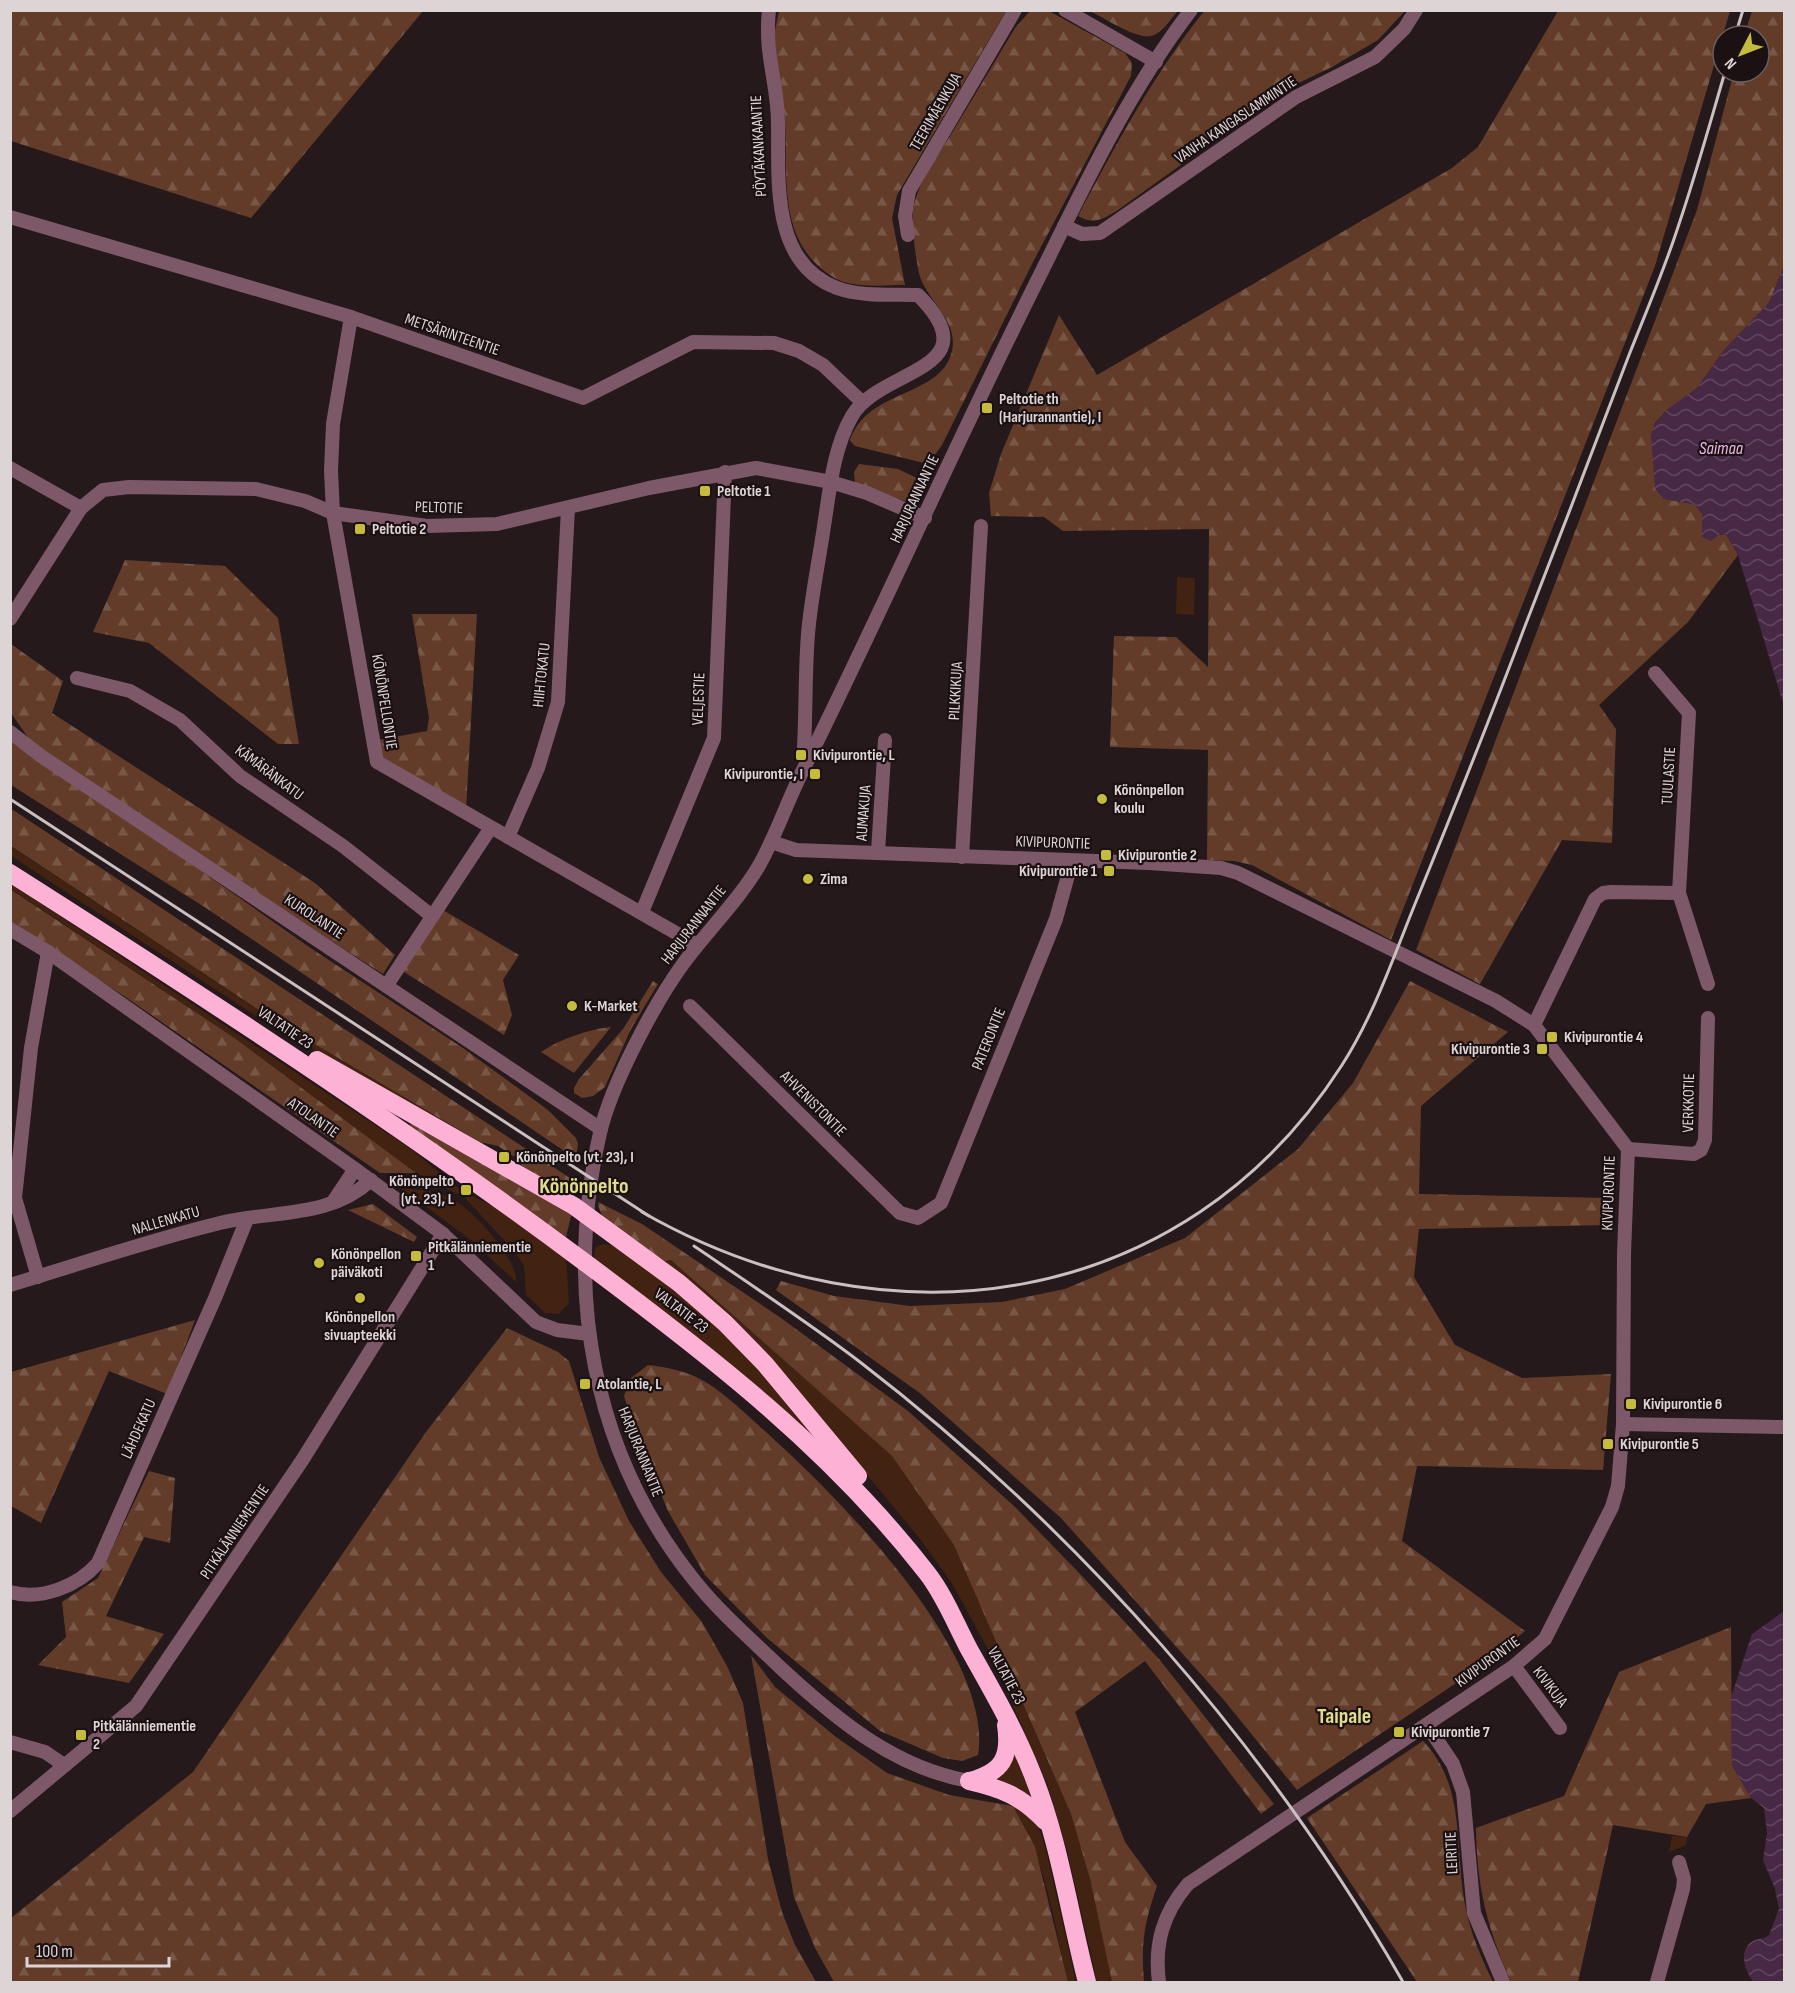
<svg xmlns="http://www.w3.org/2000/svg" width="1795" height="1993" font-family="'Sofia Sans Condensed',sans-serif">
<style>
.grass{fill:#422211}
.forest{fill:url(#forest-firs)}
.water{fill:url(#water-waves)}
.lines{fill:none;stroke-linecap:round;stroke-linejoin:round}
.minor{stroke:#7d5869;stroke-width:14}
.highway{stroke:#fdb2d5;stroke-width:18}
.rail{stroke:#c9c0c2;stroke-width:3}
.poi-dot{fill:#c5bc3d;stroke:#1b1012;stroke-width:2}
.labels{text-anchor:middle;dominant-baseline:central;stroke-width:4.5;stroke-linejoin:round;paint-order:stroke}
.street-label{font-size:16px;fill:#dcd4d5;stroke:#1b1012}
.poi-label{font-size:16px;font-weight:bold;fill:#dcd4d5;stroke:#1b1012;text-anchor:start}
.water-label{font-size:18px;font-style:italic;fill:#eeb6e7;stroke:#1b1012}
.district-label{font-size:22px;font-weight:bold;fill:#e1dc8d;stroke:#1b1012}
</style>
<defs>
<pattern id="forest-firs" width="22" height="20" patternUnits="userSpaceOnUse" patternTransform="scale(1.5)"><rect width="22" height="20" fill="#623c29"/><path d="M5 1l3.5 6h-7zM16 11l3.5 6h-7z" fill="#785747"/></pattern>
<pattern id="water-waves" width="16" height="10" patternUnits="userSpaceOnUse" patternTransform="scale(1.5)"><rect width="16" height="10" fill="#482945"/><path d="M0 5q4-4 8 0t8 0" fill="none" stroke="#62475f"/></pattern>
</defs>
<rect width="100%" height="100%" fill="#25191b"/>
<g class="grass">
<polygon points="1177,577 1195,578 1194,615 1176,614"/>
<polygon points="10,846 274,1020 480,1142 273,1027 11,856"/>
<polygon points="10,883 408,1147 461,1190 460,1193 457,1194 416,1173 236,1039 11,889"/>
<path d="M402,1189C417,1189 433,1190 448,1197C470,1206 518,1258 516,1282L471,1240Z"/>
<polygon points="469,1195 496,1207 566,1255 569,1303 559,1314 545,1313 526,1295 524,1266 515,1252 465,1198"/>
<polygon points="604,1244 615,1246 700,1309 729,1335 844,1466 752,1381 594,1260 595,1247"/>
<polygon points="671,1260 892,1456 954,1545 1071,1814 1090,1879 1112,1982 1097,1982 1068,1854 1048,1786 992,1657 953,1585 920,1539 774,1362 665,1261"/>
<polygon points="1017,1751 1035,1799 1022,1791 988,1781 1009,1767"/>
<path d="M1006,1796L1037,1822L1046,1850L1076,1982H1068C1053,1919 1045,1850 1006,1796Z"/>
<polygon points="1672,1836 1687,1837 1686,1845 1669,1852"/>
</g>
<g class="forest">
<polygon points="11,10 423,10 423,11 251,218 11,141"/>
<path d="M1205,10L1405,11L1378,40L1332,67L1288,88L1118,210C1103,219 1094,225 1078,216C1116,144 1154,74 1205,10Z"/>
<path d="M779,11H1006L897,195L892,218L905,285C883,285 852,289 833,277C777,242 788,179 785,123C784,99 776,75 774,51C772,38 777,23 779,11Z"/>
<path d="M1030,11H1049L1125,53L1132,63L1131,76L1033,262L942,445L932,459L924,463L855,446L850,440C868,388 941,398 952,351C959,320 926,301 919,273C916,259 911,224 913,210C918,182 937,157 952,133C973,98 994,63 1015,28Z"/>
<path d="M1090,11H1178C1170,19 1163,33 1151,36C1138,40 1102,17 1090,11Z"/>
<polygon points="1558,11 1730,11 1655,266 1391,940 1252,865 1234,861 1207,860 1208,750 1110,747 1114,636 1176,637 1208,667 1209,529 1063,531 1044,517 991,516 989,493 1001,454 1059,315 1097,375 1452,168 1478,147"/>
<polygon points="1752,11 1784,11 1784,266 1769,303 1724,350 1697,388 1667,410 1655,423 1651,436 1664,499 1694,504 1702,513 1702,537 1726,534 1738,555 1688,622 1599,705 1616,729 1612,843 1562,840 1480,984 1416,950 1697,210 1734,72 1759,72 1759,36 1744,36"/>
<polygon points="859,464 898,469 925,482 914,504 855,484 854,472"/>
<polygon points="125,560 225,566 278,618 299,744 278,744 149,643 93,632"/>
<polygon points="412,614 477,614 466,810 382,760 378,740 427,731 429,718"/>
<polygon points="11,644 63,681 52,713 315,883 395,955 383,974 41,756 11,713"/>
<polygon points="10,741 126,818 312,949 463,1048 548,1110 576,1138 578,1144 576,1159 206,908 11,785"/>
<polygon points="10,808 573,1180 568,1193 526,1172 518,1159 498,1146 480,1142 274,1020 11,846"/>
<polygon points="10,889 236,1039 416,1173 380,1173 124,996 11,923"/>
<polygon points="443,910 519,955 503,980 512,1015 504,1035 401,970"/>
<polygon points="653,981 658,984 631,1029 605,1087 593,1096 582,1098 574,1093 574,1088 579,1079 623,1029"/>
<polygon points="1410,981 1508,1032 1421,1106 1419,1194 1610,1198 1610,1225 1419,1229 1414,1277 1455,1345 1522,1378 1611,1374 1603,1470 1417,1466 1402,1541 1525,1631 1486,1663 1297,1790 1223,1699 1061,1518 921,1394 776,1290 781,1281 834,1296 910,1306 1002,1302 1065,1289 1185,1238 1298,1149 1353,1083"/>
<path d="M611,1027L574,1073L541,1052C562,1038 587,1030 611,1027Z"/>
<polygon points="412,1121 572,1212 566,1237 409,1128"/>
<path d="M598,1202L642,1224L781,1318L908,1411L1014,1506L1083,1577L1159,1659L1274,1804L1261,1814L1145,1661L1075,1712L1125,1842L1157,1886C1144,1924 1141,1942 1144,1982H1112L1090,1879L1071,1814L954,1545L892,1456L671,1260L665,1261C644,1248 599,1228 598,1202Z"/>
<polygon points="373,1204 417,1237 414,1242 348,1210"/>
<polygon points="195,1320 167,1394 109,1371 41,1523 11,1506 11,1372"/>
<polygon points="507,1328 558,1352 569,1361 599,1457 629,1521 661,1572 702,1622 727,1666 743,1703 768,1859 782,1912 795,1945 816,1982 11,1982 11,1918 193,1772 426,1432"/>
<path d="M648,1365C665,1367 681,1370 696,1377C720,1388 748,1416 767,1433C837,1496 995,1654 978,1755L962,1761L943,1758L880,1731L767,1638L705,1575L668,1511L634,1428L624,1396L631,1378Z"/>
<polygon points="149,1471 175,1478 170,1543 144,1537 106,1616 164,1634 129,1683 38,1665 66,1637 62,1602 98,1578"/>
<path d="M1731,1627L1732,1765L1751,1798L1706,1804L1687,1837L1613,1825L1578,1982H1511C1487,1927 1477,1888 1476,1828L1564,1796L1619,1672Z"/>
<polygon points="751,1655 775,1687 836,1737 887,1773 949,1795 1013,1806 1035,1847 1068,1982 834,1982 815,1948 794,1897"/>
<path d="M1423,1741C1468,1788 1453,1849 1466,1909C1471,1935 1482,1959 1493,1982H1417L1307,1818Z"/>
</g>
<g class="water">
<polygon points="1784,266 1784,706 1738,555 1726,534 1720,534 1711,541 1702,537 1702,513 1694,504 1664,499 1655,489 1651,436 1655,424 1667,410 1697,388 1724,350 1769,303"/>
<path d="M1784,1611V1982H1754C1744,1971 1737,1948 1755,1940C1761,1938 1764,1939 1769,1935L1779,1909L1775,1889L1763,1860L1767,1833L1764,1808L1751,1798L1732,1765L1731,1697L1752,1634Z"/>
</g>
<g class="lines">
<g class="minor">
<path d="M769,10C764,55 778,83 778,123C779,179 770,263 837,288C861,297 893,294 918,295C994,371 879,368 852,416C833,449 830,489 824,526C819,561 811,598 808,634C805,671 806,710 804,747L811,753"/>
<polyline points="1065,10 1156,62"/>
<polyline points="10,217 351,317 583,398 693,342 774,343 799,351 823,365 862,402"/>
<polyline points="1064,226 1082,234 1100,233 1296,97 1375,57 1404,29 1416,10"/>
<polyline points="908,235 905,216 909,191 1015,10"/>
<polyline points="351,317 333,424 331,471 333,513 377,762 697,945"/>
<polyline points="10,468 81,508"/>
<polyline points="10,619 81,508 103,490 129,487 256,489 305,501 333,513 427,526 497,524 649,488 756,468 831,482 867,493 925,518"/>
<polyline points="1655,673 1689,713 1679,893 1708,984"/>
<polyline points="77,678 130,691 180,720 240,776 343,846 432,916"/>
<polyline points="10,732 41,756 601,1129"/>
<polyline points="508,837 538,768 558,702 568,508"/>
<path d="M771,842L796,850L1149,863L1221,868L1238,873L1496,1001L1534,1025L1628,1149L1624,1254L1623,1424L1618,1486L1612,1507L1545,1639L1514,1666L1188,1884C1163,1913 1154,1944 1159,1982"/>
<polyline points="878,852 885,740"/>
<polyline points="962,857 981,526"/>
<polyline points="642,912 714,738 725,472"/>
<polyline points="10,929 48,952 355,1169 443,1234 536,1322 557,1330 589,1334"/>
<polyline points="387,985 490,829"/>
<polyline points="690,1006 900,1213 918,1218 941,1203 1056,919 1072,861"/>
<polyline points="1534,1025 1595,899 1603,893 1611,892 1679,893"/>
<polyline points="1628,1149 1694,1154 1701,1150 1705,1140 1708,1018"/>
<polyline points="333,1202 355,1169"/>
<polyline points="38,1277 15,1198 31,1048 48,952"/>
<path d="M10,1285C80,1264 150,1240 220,1223C272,1210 329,1219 371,1180"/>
<polyline points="1623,1424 1784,1427"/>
<path d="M10,1592C41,1601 78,1586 98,1563L215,1298L247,1219"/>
<polyline points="1514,1666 1560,1728"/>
<polyline points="1427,1725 1453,1764 1463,1792 1474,1913 1503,1982"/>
<polyline points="10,1742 45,1752 64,1765"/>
<path d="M969,1781C895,1768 837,1720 783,1670C753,1641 720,1613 694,1580C592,1453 564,1291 600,1133C611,1085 654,1004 683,964C708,930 739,900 760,864C777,833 788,799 804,768C885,605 958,438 1040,275C1085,184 1129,91 1191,10"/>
<polyline points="10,1811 136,1706 303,1459 443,1234"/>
<polyline points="1657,1982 1683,1889 1684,1879 1679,1862"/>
</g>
<g class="highway">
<path d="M10,873C205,997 398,1123 583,1261C708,1354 831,1449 927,1573C945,1596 956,1625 970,1651C992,1690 1015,1730 1032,1773C1059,1839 1069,1913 1087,1982"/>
<polyline points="317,1060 574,1206 679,1283 725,1323 765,1364 858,1476"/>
<path d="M969,1781C1003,1789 1021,1796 1045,1821"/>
<path d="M970,1781C1002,1772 1011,1758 1006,1725"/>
</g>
<g class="rail">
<polyline points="1735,36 1743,10"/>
<polyline points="10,799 649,1216"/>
<path d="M642,1212C886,1352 1184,1312 1342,1065C1374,1015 1393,958 1415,904C1453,811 1490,719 1525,626C1560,536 1595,445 1629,355C1646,312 1665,268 1679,224C1696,174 1710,123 1725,72"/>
<path d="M694,1246C750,1284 806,1321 860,1362C1077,1529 1267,1744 1403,1982"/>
</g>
</g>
<g class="poi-dot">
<rect x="981" y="402" width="12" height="12" rx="3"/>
<rect x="699" y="485" width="12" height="12" rx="3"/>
<rect x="354" y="523" width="12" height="12" rx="3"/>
<rect x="795" y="749" width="12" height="12" rx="3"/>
<rect x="809" y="768" width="12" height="12" rx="3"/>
<circle cx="1102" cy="799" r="6"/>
<rect x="1100" y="849" width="12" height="12" rx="3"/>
<rect x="1103" y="865" width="12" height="12" rx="3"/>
<circle cx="808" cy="879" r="6"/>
<circle cx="572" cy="1006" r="6"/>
<rect x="1546" y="1031" width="12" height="12" rx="3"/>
<rect x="1536" y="1043" width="12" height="12" rx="3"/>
<rect x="498" y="1151" width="12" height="12" rx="3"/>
<rect x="460" y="1184" width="12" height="12" rx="3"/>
<rect x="410" y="1250" width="12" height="12" rx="3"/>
<circle cx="319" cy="1263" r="6"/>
<circle cx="360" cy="1298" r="6"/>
<rect x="579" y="1378" width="12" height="12" rx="3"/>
<rect x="1625" y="1398" width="12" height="12" rx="3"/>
<rect x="1602" y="1438" width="12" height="12" rx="3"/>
<rect x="1393" y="1726" width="12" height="12" rx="3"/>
<rect x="75" y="1729" width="12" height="12" rx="3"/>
</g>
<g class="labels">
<g class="street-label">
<text transform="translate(936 112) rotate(-60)">TEERIMÄENKUJA</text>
<text transform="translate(1236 120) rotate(-34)">VANHA KANGASLAMMINTIE</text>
<text transform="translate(759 146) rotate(-93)">PÖYTÄKANKAANTIE</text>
<text transform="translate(452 335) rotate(19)">METSÄRINTEENTIE</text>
<text transform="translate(915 499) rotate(-65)">HARJURANNANTIE</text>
<text transform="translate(439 508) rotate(2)">PELTOTIE</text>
<text transform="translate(542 675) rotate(-84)">HIIHTOKATU</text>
<text transform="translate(956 691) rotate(-87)">PILKKIKUJA</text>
<text transform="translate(699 699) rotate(-88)">VELJESTIE</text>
<text transform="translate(384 702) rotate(81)">KÖNÖNPELLONTIE</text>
<text transform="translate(269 773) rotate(37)">KÄMÄRÄNKATU</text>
<text transform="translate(1669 776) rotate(-87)">TUULASTIE</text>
<text transform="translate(864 813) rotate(-86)">AUMAKUJA</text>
<text transform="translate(1053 843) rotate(2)">KIVIPURONTIE</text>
<text transform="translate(314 917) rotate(33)">KUROLANTIE</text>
<text transform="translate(694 925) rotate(-52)">HARJURANNANTIE</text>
<text transform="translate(285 1028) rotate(34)">VALTATIE 23</text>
<text transform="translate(989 1039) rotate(-68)">PATERONTIE</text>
<text transform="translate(1689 1103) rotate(-89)">VERKKOTIE</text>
<text transform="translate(813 1104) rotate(45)">AHVENISTONTIE</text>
<text transform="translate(313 1118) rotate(35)">ATOLANTIE</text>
<text transform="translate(1609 1193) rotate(-88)">KIVIPURONTIE</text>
<text transform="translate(166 1221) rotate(-16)">NALLENKATU</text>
<text transform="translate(681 1311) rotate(37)">VALTATIE 23</text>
<text transform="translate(139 1429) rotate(-66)">LÄHDEKATU</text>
<text transform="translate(640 1452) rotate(68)">HARJURANNANTIE</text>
<text transform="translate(235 1532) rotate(-56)">PITKÄLÄNNIEMENTIE</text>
<text transform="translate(1488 1662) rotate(-36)">KIVIPURONTIE</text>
<text transform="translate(1006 1676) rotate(62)">VALTATIE 23</text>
<text transform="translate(1550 1687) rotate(53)">KIVIKUJA</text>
<text transform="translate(1452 1853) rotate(-93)">LEIRITIE</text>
</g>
<g class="poi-label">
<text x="999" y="399">Peltotie th<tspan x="999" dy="18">(Harjurannantie), I</tspan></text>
<text x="717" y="491">Peltotie 1</text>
<text x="372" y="529">Peltotie 2</text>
<text x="813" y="755">Kivipurontie, L</text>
<text x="803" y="774" text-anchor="end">Kivipurontie, I</text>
<text x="1114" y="790">Könönpellon<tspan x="1114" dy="18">koulu</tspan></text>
<text x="1118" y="855">Kivipurontie 2</text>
<text x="1097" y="871" text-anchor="end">Kivipurontie 1</text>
<text x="820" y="879">Zima</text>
<text x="584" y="1006">K-Market</text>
<text x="1564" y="1037">Kivipurontie 4</text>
<text x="1530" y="1049" text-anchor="end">Kivipurontie 3</text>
<text x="516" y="1157">Könönpelto (vt. 23), I</text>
<text x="454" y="1181" text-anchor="end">Könönpelto<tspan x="454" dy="18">(vt. 23), L</tspan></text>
<text x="428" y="1247">Pitkälänniementie<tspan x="428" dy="18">1</tspan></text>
<text x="331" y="1254">Könönpellon<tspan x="331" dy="18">päiväkoti</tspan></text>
<text x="360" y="1317" text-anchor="middle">Könönpellon<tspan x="360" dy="18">sivuapteekki</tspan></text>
<text x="597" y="1384">Atolantie, L</text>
<text x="1643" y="1404">Kivipurontie 6</text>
<text x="1620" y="1444">Kivipurontie 5</text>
<text x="93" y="1726">Pitkälänniementie<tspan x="93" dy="18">2</tspan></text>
<text x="1411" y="1732">Kivipurontie 7</text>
</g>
<g class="water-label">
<text x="1721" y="448">Saimaa</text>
</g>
<g class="district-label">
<text x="584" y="1186">Könönpelto</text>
<text x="1344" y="1716">Taipale</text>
</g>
</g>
<rect width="1795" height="1993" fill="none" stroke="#dcd4d5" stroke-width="24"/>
<g transform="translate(1741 54) rotate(228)"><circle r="28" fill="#1b1012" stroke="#685e60" stroke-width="1.5"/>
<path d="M0-4.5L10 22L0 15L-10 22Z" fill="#c5bc3d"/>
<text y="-9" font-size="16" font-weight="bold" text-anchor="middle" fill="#dcd4d5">N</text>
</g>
<path d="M27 1957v9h142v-9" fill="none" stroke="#dcd4d5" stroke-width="3"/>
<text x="36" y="1957" font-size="18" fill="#dcd4d5" stroke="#1b1012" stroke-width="4.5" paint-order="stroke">100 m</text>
</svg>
